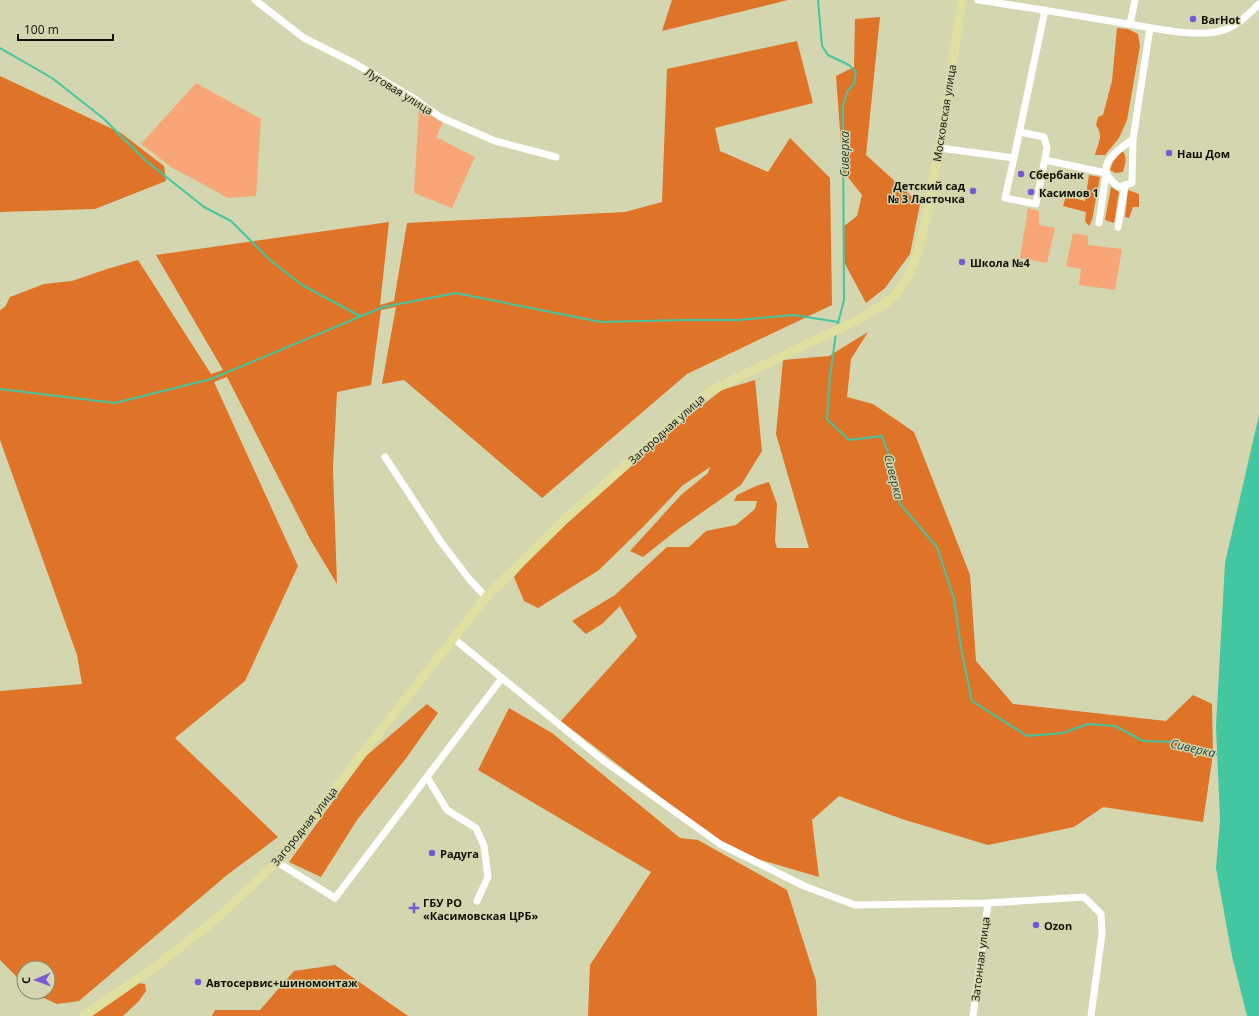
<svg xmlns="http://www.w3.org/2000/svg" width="1259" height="1016" font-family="'Open Sans',sans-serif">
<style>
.green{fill:#f8a677}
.forest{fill:#df7327}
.water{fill:#42c7a1}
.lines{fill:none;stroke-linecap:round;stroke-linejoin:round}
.stream{stroke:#42c7a1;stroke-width:2}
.minor{stroke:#fff;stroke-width:7}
.major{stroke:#dfe09f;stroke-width:9}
.poi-dot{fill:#7759d3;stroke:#d3d6af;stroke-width:1.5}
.labels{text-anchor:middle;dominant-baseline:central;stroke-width:3;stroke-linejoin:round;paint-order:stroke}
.poi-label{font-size:11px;font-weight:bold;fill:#101104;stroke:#d3d6af;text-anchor:start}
.street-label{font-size:11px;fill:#101104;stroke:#d3d6af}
.water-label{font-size:12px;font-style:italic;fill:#28433a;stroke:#d3d6af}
</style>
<rect width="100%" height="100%" fill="#d3d6af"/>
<g class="green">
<polygon points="196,83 261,119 256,196 228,198 171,167 141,144"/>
<polygon points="419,108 443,122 436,137 475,157 452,208 414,193"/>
<polygon points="1028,208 1039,211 1039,225 1055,228 1047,263 1020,258"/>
<polygon points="1073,233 1088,236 1088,245 1122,249 1115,290 1079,285 1081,269 1066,266"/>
</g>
<g class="forest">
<polygon points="672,0 788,0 662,31"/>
<polygon points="880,17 866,155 920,204 910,254 885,288 866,303 843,260 843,227 857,216 862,195 843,171 836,76 854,67 855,19"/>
<path d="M1117,28L1128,29L1138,34L1140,46L1127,120L1119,138L1105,155H1095C1098,143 1104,136 1096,125L1098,117L1103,115L1112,81Z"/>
<polygon points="797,41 813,103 715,128 720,151 768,172 790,138 830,178 832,305 687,374 542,498 404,380 382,384 396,307 381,310 371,385 337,392 333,469 337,584 310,539 227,377 214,382 298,566 245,681 175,738 278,837 227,875 79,1001 57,1004 33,993 32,992 48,992 48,968 24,968 24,984 0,960 0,691 82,684 77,655 0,440 0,310 5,307 10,297 44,284 72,281 107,269 138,260 211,374 223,370 156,255 389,222 380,305 394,301 407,223 625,212 662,202 667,69"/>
<polygon points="0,76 121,133 164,166 166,181 95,209 0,212"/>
<path d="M1122,150C1128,157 1125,164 1123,172L1115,173L1110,170L1113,162Z"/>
<polygon points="1089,175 1100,177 1092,220 1089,226 1085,221 1086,212 1063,206 1066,196 1085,201"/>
<polygon points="1111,187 1119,192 1114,223 1105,220"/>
<polygon points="1128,190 1139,194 1139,207 1133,207 1129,218 1125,217"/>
<polygon points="868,332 851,359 847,397 873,404 914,432 970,575 976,661 1013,704 1166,721 1193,695 1212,704 1213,754 1203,822 1103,807 1074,827 988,845 902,819 839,796 812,820 819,877 761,860 715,839 561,721 637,637 620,606 602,624 586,634 572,621 615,595 667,547 689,547 706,531 736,525 755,509 757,501 734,501 737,495 756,486 769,482 777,504 775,541 777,548 809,548 776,434 783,360 829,356"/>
<polygon points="755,380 762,451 741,485 677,530 643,557 630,551 681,495 708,473 710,467 682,486 644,526 599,570 538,608 524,601 514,577 526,563 570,520 659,439 722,390"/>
<polygon points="427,704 438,713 407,757 357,820 321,877 289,862 366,756"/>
<polygon points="509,708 552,733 680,838 698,840 787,890 816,981 817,1016 588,1016 590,965 651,872 478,770"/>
<polygon points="335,965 408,1016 212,1016 215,1010 260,1010 294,971"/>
<polygon points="139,983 145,984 146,991 139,1001 123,1016 92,1016"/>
</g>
<polygon class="water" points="1259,415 1259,1016 1247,1016 1232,956 1216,868 1220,820 1216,726 1225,563"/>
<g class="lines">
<g class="stream">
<polyline points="818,0 822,46 828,55 849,65 856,72 854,84 848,90 843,105 844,300 837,327"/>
<polyline points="0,48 52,78 103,118 145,160 204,207 231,221 270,260 302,285 360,316"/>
<polyline points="836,333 830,377 827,419 849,440 882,436 889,455 900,504 937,547 954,599 961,648 972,701 1027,736 1063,733 1088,724 1115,726 1143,741 1177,742 1219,755"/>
<polyline points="0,389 115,403 211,379 383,307 456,293 601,322 682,320 738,320 794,315 838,322"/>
</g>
<g class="minor">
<polyline points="255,0 304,38 354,63 415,99 440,117 495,141 556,157"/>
<path d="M978,0C1026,7 1074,15 1122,23C1149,27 1190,37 1216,32C1234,29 1247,16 1259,4"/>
<polyline points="1130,24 1135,0"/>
<path d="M1133,139L1132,183L1119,187C1091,168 1114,153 1133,139L1150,28"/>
<polyline points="940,148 1014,158 1045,10"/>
<polyline points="1014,158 1005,198 1036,204 1047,148 1044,137 1020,132"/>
<polyline points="1045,160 1106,173 1099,223"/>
<polyline points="1118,227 1125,185"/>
<polyline points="385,457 441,542 470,580 486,597"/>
<polyline points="453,638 604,761 720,844 804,886 855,905 988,903 1084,897 1101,914 1102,934 1091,1016"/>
<polyline points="427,777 447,810 476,828 484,846 488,877 477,901"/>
<polyline points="277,862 335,898 502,678"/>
<polyline points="973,1016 988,903"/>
</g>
<path class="major" d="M84,1016L155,967L215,920L277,862L486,597L563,521L708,392L859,319C872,311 888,304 898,292C916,269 921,240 927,213C942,142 951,71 962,0"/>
</g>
<g class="poi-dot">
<circle cx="1193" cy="19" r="4"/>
<circle cx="1169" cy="153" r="4"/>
<circle cx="1021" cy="174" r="4"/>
<circle cx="973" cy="191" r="4"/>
<circle cx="1031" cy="192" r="4"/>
<circle cx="962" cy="262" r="4"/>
<circle cx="432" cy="853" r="4"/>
<path d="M412 902h4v4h4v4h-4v4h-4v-4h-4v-4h4z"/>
<circle cx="1036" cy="925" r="4"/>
<circle cx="198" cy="982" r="4"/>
</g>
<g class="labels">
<g class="poi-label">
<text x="1201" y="19">BarHot</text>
<text x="1177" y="153">Наш Дом</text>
<text x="1029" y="174">Сбербанк</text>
<text x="965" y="185" text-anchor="end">Детский сад<tspan x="965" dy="13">№ 3 Ласточка</tspan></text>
<text x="1039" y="192">Касимов 1</text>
<text x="970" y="262">Школа №4</text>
<text x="440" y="853">Радуга</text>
<text x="423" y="902">ГБУ РО<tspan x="423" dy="13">«Касимовская ЦРБ»</tspan></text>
<text x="1044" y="925">Ozon</text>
<text x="206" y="982">Автосервис+шиномонтаж</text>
</g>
<g class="street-label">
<text transform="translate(399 91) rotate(32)">Луговая улица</text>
<text transform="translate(944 113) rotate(-81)">Московская улица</text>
<text transform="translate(666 429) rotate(-42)">Загородная улица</text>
<text transform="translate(304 826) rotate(-51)">Загородная улица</text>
<text transform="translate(980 959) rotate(-83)">Затонная улица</text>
</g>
<g class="water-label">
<text transform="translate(844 154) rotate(-90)">Сиверка</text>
<text transform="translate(894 477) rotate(76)">Сиверка</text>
<text transform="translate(1193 748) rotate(13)">Сиверка</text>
</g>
</g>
<g transform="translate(36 980) rotate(268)"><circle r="19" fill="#d3d6af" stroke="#85876b"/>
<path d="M0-3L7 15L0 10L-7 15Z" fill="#7759d3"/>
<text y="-6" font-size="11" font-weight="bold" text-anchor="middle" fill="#101104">С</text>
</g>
<path d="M18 34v6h95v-6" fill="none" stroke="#101104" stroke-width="2"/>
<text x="24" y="34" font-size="12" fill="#101104" stroke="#d3d6af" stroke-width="3" paint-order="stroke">100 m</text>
</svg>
